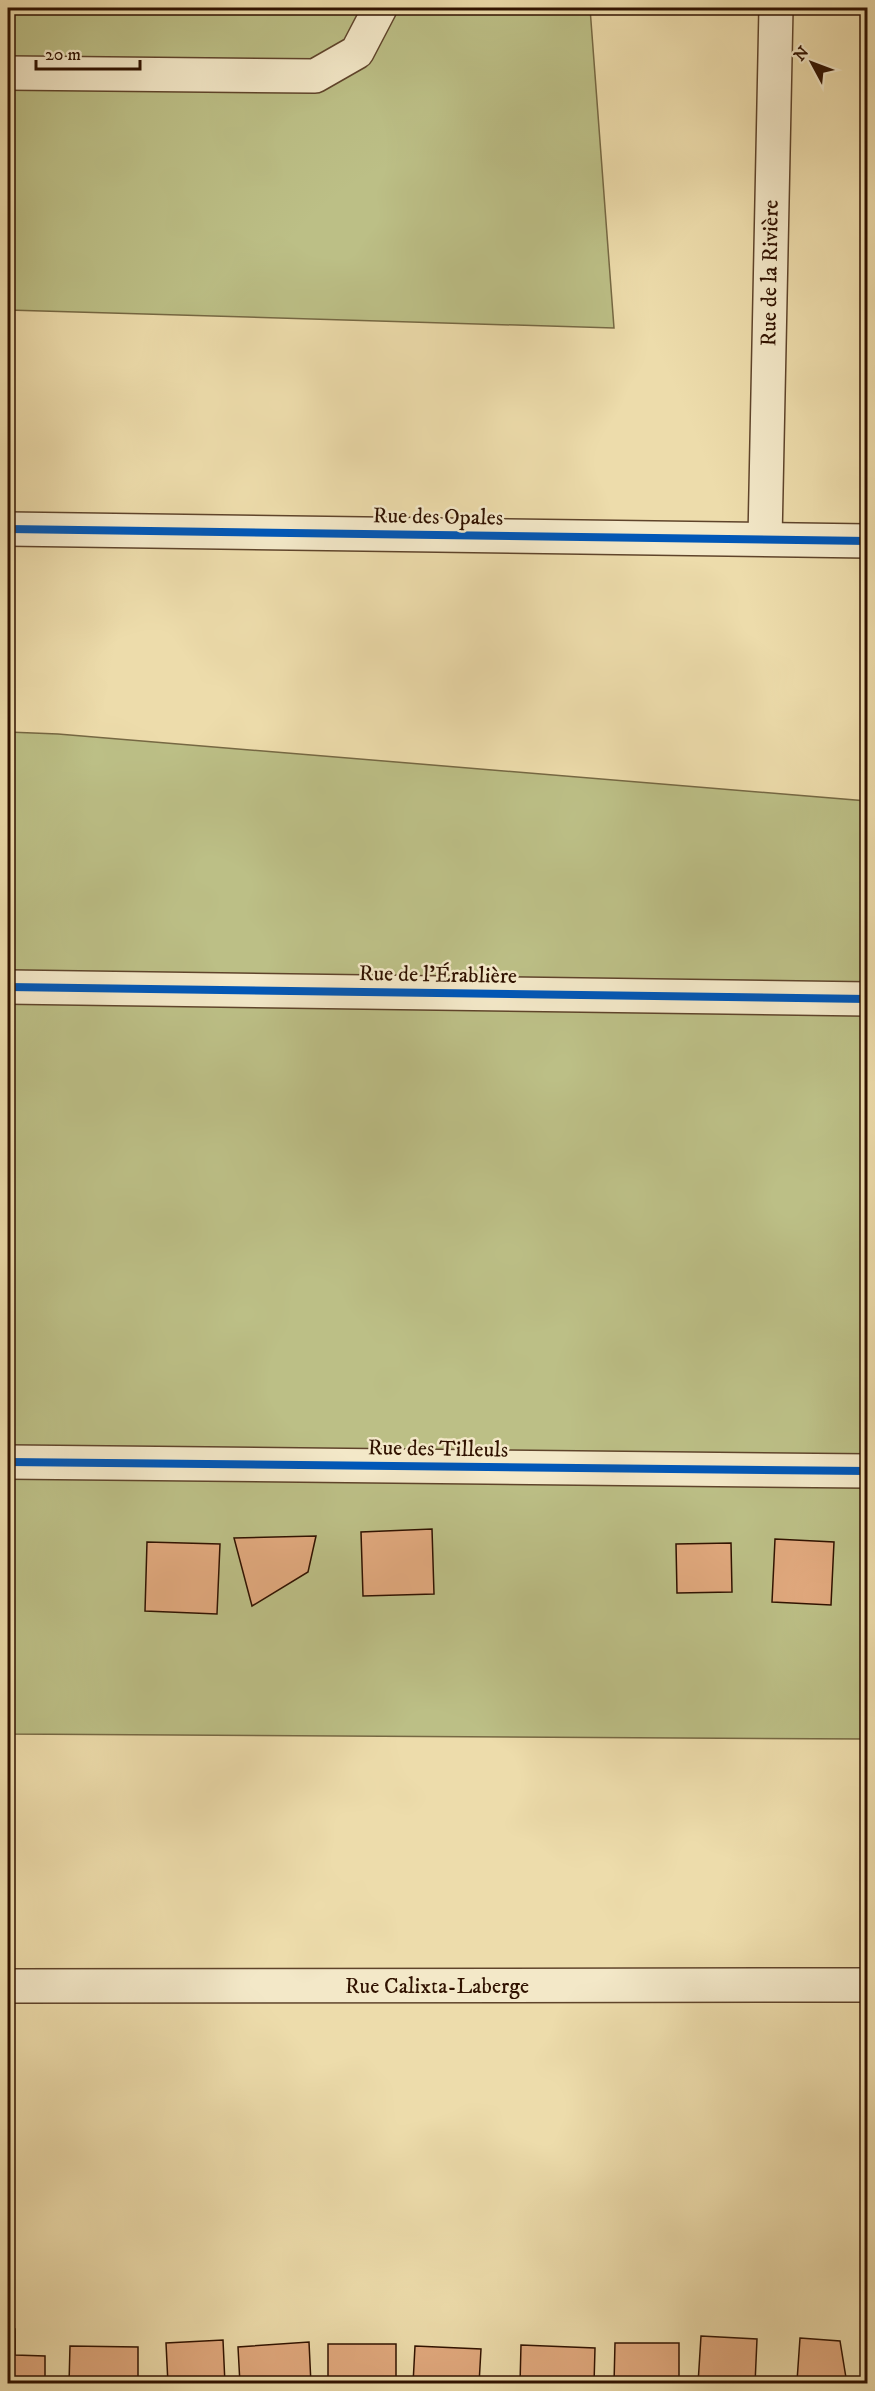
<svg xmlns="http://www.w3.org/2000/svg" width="875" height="2391" font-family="'IM FELL DW Pica',serif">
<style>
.green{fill:#bcbf86;stroke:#766843;stroke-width:1.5}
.building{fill:#e1a97e;stroke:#301200;stroke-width:1.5}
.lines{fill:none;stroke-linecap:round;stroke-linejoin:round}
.minor-casing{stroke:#5f442b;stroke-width:36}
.minor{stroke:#f3e8c8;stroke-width:33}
.cycleway-casing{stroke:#f3e8c8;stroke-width:11}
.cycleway{stroke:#0057b8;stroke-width:8}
.labels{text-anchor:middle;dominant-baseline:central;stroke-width:5;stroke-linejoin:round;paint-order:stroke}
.street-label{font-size:22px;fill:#301200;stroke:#f3e8c8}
</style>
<rect width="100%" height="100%" fill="#eddcab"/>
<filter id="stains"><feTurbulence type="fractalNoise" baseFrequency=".00333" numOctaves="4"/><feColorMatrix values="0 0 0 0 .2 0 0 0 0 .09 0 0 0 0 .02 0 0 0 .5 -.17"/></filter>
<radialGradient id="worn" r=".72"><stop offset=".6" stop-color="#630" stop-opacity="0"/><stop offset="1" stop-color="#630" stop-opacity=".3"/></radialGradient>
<g class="green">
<polygon points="8,8 590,8 614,328 8,310"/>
<polygon points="8,732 58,734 867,801 867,1739 8,1734"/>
</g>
<g class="building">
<polygon points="432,1529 434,1594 363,1596 361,1532"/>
<polygon points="8,1536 9,1536 8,1582"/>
<polygon points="316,1536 308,1572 252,1606 234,1538"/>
<polygon points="775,1539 834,1542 831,1605 772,1602"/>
<polygon points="147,1542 220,1544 217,1614 145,1611"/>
<polygon points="731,1543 732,1592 677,1593 676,1544"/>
<polygon points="8,2328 15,2329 15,2355 45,2356 45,2384 8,2384"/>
<polygon points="701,2336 757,2339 755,2384 698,2384"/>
<polygon points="800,2338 840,2341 847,2384 797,2381"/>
<polygon points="223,2340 225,2384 168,2384 166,2343"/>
<polygon points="309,2342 311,2384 240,2384 238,2347"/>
<polygon points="615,2343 679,2343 679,2384 614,2384"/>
<rect x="328" y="2344" width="68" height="40"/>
<polygon points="521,2345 595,2348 594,2384 520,2384"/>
<polygon points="70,2346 138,2347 138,2384 69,2384"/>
<polygon points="415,2346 481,2349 479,2384 413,2384"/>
</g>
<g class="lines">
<g class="minor-casing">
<g id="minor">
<polyline points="8,73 315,76 357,52 380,8"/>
<polyline points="8,529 868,541"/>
<polyline points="765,539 776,8"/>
<polyline points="8,987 868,999"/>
<polyline points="8,1462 868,1471"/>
<polyline points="8,1986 868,1985"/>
</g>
</g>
<use href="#minor" class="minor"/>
<g class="cycleway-casing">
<g id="cycleway">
<polyline points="8,529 868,541"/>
<polyline points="8,987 868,999"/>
<polyline points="8,1462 868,1471"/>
</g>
</g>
<use href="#cycleway" class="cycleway"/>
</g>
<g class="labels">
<g class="street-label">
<text transform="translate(770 273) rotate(-89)">Rue de la Rivière</text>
<text transform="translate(438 517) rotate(1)">Rue des Opales</text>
<text transform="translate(438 975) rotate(1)">Rue de l'Érablière</text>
<text transform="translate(438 1449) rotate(1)">Rue des Tilleuls</text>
<text x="437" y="1986">Rue Calixta-Laberge</text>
</g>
</g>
<rect width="875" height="2391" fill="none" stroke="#eddcab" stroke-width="30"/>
<rect x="9" y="9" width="857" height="2373" fill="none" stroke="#301200" stroke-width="3"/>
<rect x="15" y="15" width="845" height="2361" fill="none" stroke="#301200" stroke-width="1.5"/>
<g transform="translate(812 63) rotate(311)" stroke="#f3e8c8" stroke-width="4.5" paint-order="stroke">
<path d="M0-4.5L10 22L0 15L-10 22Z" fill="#301200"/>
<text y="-9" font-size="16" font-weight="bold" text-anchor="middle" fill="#301200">N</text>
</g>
<path d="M36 60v9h104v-9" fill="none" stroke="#301200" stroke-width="3"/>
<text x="45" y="60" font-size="18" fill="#301200" stroke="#f3e8c8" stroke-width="4.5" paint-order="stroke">20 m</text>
<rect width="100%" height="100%" filter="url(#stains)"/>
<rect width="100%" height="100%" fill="url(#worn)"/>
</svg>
